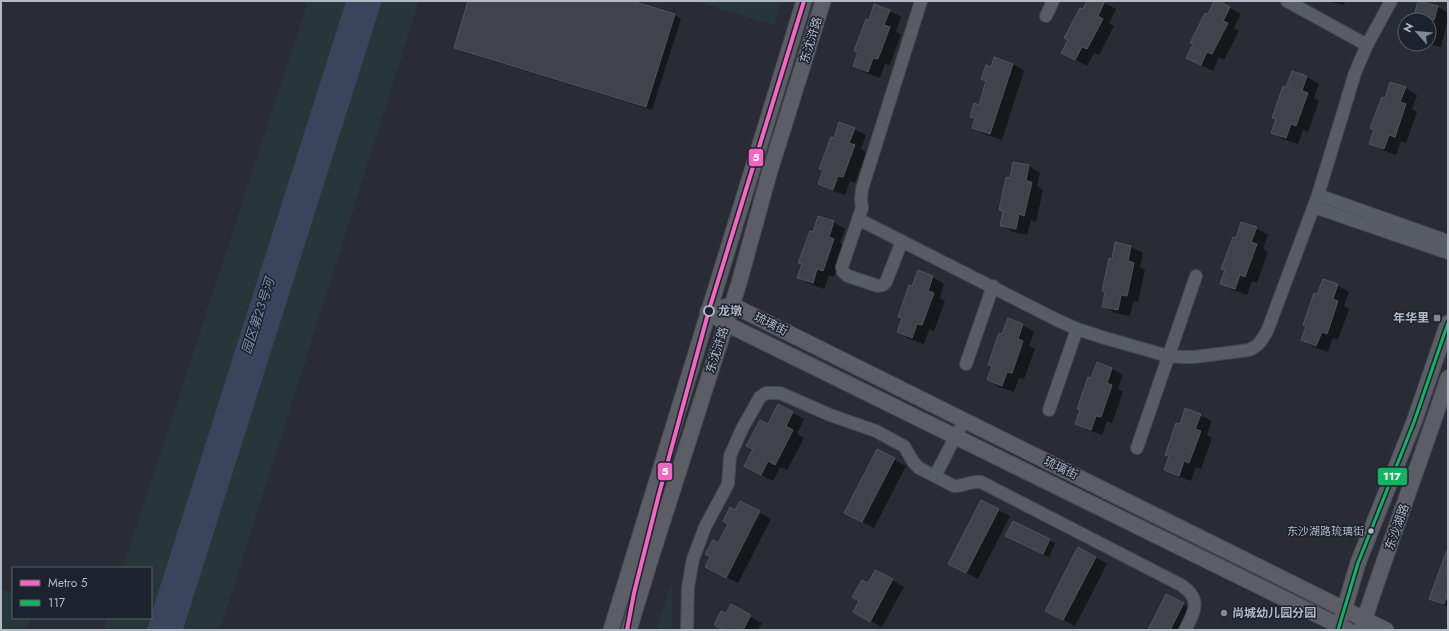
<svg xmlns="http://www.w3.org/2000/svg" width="1449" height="631" font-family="Jost,'Noto Sans SC',sans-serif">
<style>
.green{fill:#263639}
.water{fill:#38455d}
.shadow{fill:#0007}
.building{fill:#404349;stroke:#50545b}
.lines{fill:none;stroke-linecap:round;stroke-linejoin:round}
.minor-casing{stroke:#45474d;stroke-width:14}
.major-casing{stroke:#464951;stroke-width:17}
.minor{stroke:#585c63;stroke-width:12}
.major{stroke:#5b5e65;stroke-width:15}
.bus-1-casing{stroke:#1c232e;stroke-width:6}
.bus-1{stroke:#13b361;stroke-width:3}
.metro-1-casing{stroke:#1c232e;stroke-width:7}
.metro-1{stroke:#f665c3;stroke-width:4}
.stop-dot{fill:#1c232e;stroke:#b2b8c5;stroke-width:2}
.poi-dot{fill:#828792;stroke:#1c232e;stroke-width:1.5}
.bus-dot{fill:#b2b8c5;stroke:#1c232e;stroke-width:1.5}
.labels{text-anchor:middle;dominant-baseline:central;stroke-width:3;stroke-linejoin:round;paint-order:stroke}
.bus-label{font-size:11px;fill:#b2b8c5;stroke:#1c232e;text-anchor:end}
.street-label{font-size:12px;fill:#b2b8c5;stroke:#1c232e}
.stop-label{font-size:12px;font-weight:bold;fill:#b2b8c5;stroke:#1c232e;text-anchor:start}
.poi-label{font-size:12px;font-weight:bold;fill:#b2b8c5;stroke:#1c232e;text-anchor:end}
.water-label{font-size:13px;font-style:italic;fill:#7c8eab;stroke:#1c232e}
.line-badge{stroke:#1c232e;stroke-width:1.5}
.badge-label{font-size:11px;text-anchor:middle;font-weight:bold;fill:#fff}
</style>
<rect width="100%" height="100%" fill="#292c34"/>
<g class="green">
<polygon points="308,1 346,1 151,615 151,568 123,568"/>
<polygon points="382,1 419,1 220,630 183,630"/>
<polygon points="694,1 781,1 774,25"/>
<polygon points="672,581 672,630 656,630"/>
<polygon points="1,588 13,593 13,618 31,618 27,630 1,630"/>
<polygon points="107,618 150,618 146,630 103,630"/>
</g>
<polygon class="water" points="346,1 382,1 183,630 146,630 151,618 151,615"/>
<g class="shadow">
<polygon points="469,1 629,1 675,15 681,19 652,110 461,51 455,47"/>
<polygon points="1088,1 1101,1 1116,9 1109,23 1114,26 1099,55 1094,53 1087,66 1074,59 1083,11"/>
<polygon points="1216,1 1217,1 1221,26 1230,8 1241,14 1234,28 1239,31 1224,60 1219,57 1213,71 1199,64 1208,15"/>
<polygon points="1326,1 1345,1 1344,5"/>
<polygon points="1438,7 1448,13 1448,18 1441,47 1428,44 1429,20 1414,20"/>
<polygon points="889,11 901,17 896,32 901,34 890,65 885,64 880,78 866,73 854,66 869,22"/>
<polygon points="1013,64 1024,71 1002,140 984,134 973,127 976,119 971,116 979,106 991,68"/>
<polygon points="1293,72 1307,77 1319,84 1314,98 1319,101 1308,132 1303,130 1298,144 1283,139 1272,132"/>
<polygon points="1406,88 1417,95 1412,109 1417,112 1406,143 1401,141 1396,155 1382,150 1370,143 1385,99"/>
<polygon points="854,129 866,135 861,149 866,152 855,183 850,181 845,195 831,190 819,184 834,139"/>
<polygon points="1029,166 1040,173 1037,186 1043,190 1036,222 1031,220 1027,235 1013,232 1001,225 1004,212 1000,210 1010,179"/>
<polygon points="834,222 845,229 840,243 845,246 834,277 829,275 824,289 810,284 798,278"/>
<polygon points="1256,228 1268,235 1263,249 1268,252 1257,283 1252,281 1247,295 1233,290 1221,283 1236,239"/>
<polygon points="1116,244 1131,247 1143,253 1140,267 1145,270 1138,302 1133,301 1130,316 1115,313 1103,306 1106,293 1103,291 1113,260"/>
<polygon points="919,272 933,277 944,284 940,298 945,301 934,331 929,330 924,344 909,339 898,332 903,319 899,317 913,288"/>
<polygon points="1337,285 1349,292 1344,306 1349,309 1338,340 1333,338 1328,352 1314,347 1303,340"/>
<polygon points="1008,320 1023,325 1034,332 1029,346 1035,349 1024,379 1019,378 1014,392 999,387 988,380 993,367 989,365 1003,336"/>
<polygon points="1112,369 1123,375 1118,389 1123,392 1112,423 1107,421 1102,435 1088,430 1077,424"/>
<polygon points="778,405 804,419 797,434 804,438 787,470 780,467 773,481 757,473 768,425"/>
<polygon points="1200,415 1212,421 1207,435 1212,438 1201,469 1196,467 1191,481 1177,476 1165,470 1180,425"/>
<polygon points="878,451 906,466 874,528 857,519"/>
<polygon points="740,502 771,519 738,583 718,573 718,544"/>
<polygon points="998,510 1010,516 978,579 961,570"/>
<polygon points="1013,522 1055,543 1049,557 1012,539"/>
<polygon points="1448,549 1448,607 1431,599"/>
<polygon points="1095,557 1107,564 1075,626 1058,617"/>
<polygon points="892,580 904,587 882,627 866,619 869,585"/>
<polygon points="1167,595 1195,611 1185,630 1149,630"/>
<polygon points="731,606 762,623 758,630 719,630"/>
</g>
<g class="building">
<polygon points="468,1 632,1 675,14 646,107 454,48"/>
<polygon points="1087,1 1105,1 1098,16 1103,19 1087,49 1082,47 1075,60 1061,53 1068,40 1064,38 1080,8 1083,9"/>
<polygon points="1214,1 1219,1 1230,7 1223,21 1228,23 1212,54 1207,52 1201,65 1186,58 1193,44 1190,43 1205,13 1208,14"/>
<polygon points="1418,1 1438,6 1434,20 1413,20"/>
<polygon points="874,4 890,10 884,25 890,27 878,59 873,58 868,72 853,66 858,52 854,51 866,19 869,20"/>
<polygon points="994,57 1013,64 990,134 972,128 975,118 970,117 974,103 979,105 986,81 981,79 986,65 991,67"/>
<polygon points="1292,71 1307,76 1302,91 1308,93 1296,126 1291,124 1286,138 1271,133 1276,119 1272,118 1283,86 1286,87"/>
<polygon points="1390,82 1406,87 1400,102 1406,104 1395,137 1389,135 1384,149 1369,144 1374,130 1370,128 1382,97 1385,98"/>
<polygon points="839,122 855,128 849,143 855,145 843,177 838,176 833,190 818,184 823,170 819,169 831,137 834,138"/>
<polygon points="1013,162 1029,165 1026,181 1032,182 1024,216 1019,214 1016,229 1000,226 1003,211 999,210 1006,177 1010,178"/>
<polygon points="818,216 834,221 829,237 834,239 823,271 817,269 813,283 797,278 802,264 798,263 810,231 813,232"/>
<polygon points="1241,222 1257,227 1251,242 1257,244 1245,277 1240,275 1235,289 1220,284 1225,270 1221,269 1233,237 1236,238"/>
<polygon points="1115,242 1131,246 1128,261 1134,263 1127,296 1121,295 1118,310 1102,307 1105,292 1102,291 1109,258 1112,259"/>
<polygon points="918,270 933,276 928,291 934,293 922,325 917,324 912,338 897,332 902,318 898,317 909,285 912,286"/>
<polygon points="1323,279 1338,284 1333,299 1338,301 1327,334 1322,332 1316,346 1301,340 1306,327 1303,325 1314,293 1317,294"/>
<polygon points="1008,318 1023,324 1018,339 1023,341 1012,373 1007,372 1002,386 987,380 992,366 988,365 999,333 1002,334"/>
<polygon points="1097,362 1112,368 1107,383 1112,385 1101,417 1096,416 1091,430 1075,424 1080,410 1077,409 1088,377 1091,378"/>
<polygon points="778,404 793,412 786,426 793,430 775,465 768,461 761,475 744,466 753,449 746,446 760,420 768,424"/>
<polygon points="1185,408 1201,414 1195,429 1201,431 1189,463 1184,461 1179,476 1164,470 1169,456 1165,455 1176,423 1180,424"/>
<polygon points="877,449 895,458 862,522 844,513"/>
<polygon points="981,500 999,509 966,573 948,564"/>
<polygon points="740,501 760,511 726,578 705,567 710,557 705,554 713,540 718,543 728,524 723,521 730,507 735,510"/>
<polygon points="1013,521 1050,539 1043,554 1005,536"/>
<polygon points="1078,547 1096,557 1063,620 1045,611"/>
<polygon points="1447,550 1448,550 1448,594 1444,604 1429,599"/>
<polygon points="875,570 893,579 870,622 853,612 859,601 852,597 862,580 868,583"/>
<polygon points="1166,594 1184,603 1170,630 1148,630"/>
<polygon points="731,604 751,615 743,630 723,630 714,625 721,611 726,613"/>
</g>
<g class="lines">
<g class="minor-casing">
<g id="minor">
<polyline points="1287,1 1367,45"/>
<polyline points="1046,16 1053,1"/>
<polyline points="1318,195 1448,241"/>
<polyline points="1314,207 1448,253"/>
<path d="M858,219L1057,320L1077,329L1105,338L1168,356L1182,357H1194L1249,350C1259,346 1263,339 1268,329L1318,195L1355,73L1367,45L1391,1"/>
<polyline points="902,241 886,282 883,285 878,286 848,276 843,272 842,267 862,208 861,199 862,189 921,1"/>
<polyline points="966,364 993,286"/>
<polyline points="1049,410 1077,329"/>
<polyline points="1137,448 1196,276"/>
<polyline points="935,476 964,420"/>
<path d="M687,630L688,587L693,559L705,527L728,484L730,456L742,429L760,397L766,393H780L830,415L876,431L898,443L904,446L914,463L919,468L954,486C963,487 971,480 981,482L1181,585C1202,599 1195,611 1185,630"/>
</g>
</g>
<g class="major-casing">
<g id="major">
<polyline points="708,311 732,305 1386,630"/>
<polyline points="708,311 726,324 737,329 1348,630"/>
<polyline points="1342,617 1358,563 1414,422 1448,323"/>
<polyline points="611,630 804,1"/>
<polyline points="629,630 650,561 739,283 769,174 823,1"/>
<path d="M1361,630C1388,546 1420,463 1448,378"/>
</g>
</g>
<use href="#minor" class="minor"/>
<use href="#major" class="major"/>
<g class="bus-1-casing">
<polyline id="bus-1" points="1338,630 1358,563 1414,422 1448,323"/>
</g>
<use href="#bus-1" class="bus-1"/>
<g class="metro-1-casing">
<polyline id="metro-1" points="627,630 634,593 659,494 709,310 804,1"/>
</g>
<use href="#metro-1" class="metro-1"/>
</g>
<circle class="stop-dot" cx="709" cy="311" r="5"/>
<g class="poi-dot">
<rect x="1433" y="314" width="8" height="8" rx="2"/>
<circle cx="1224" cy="613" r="4"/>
</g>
<circle class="bus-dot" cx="1371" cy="531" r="3.5"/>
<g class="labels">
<g class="bus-label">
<text x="1364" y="531">东沙湖路琉璃街</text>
</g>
<g class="street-label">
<text transform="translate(811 40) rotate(-73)">东沈浒路</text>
<text transform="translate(771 324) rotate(27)">琉璃街</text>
<text transform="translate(717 350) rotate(-72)">东沈浒路</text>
<text transform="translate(1061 468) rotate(26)">琉璃街</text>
<text transform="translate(1397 527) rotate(-70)">东沙湖路</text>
</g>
<g class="stop-label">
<text x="718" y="311">龙墩</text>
</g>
<g class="poi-label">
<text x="1429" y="318">年华里</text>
<text x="1232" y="613" text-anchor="start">尚城幼儿园分园</text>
</g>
<g class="water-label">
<text transform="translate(258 316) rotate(-72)">园区第23号河</text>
</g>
</g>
<g class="line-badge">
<rect x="748" y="148" width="16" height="19" rx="4" fill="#f665c3"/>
<rect x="657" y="462" width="16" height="19" rx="4" fill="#f665c3"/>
<rect x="1377" y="467" width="31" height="19" rx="4" fill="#13b361"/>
</g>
<g class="badge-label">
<text x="756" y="161">5</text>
<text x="665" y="475">5</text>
<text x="1392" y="480">117</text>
</g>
<rect width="1449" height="631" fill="none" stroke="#b2b8c5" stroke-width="4"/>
<rect x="12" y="567" width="140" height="52" fill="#1c232e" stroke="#585f6a"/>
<rect x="20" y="580" width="20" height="6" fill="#f665c3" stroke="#585f6a"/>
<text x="48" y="587" font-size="12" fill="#b2b8c5">Metro 5</text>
<rect x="20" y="600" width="20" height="6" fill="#13b361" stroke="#585f6a"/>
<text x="48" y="607" font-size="12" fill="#b2b8c5">117</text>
<g transform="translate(1417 32) rotate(297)"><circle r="19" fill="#1c232e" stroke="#585f6a"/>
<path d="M0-3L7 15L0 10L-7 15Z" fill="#828792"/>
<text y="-6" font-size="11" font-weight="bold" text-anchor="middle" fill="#b2b8c5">N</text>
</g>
</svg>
